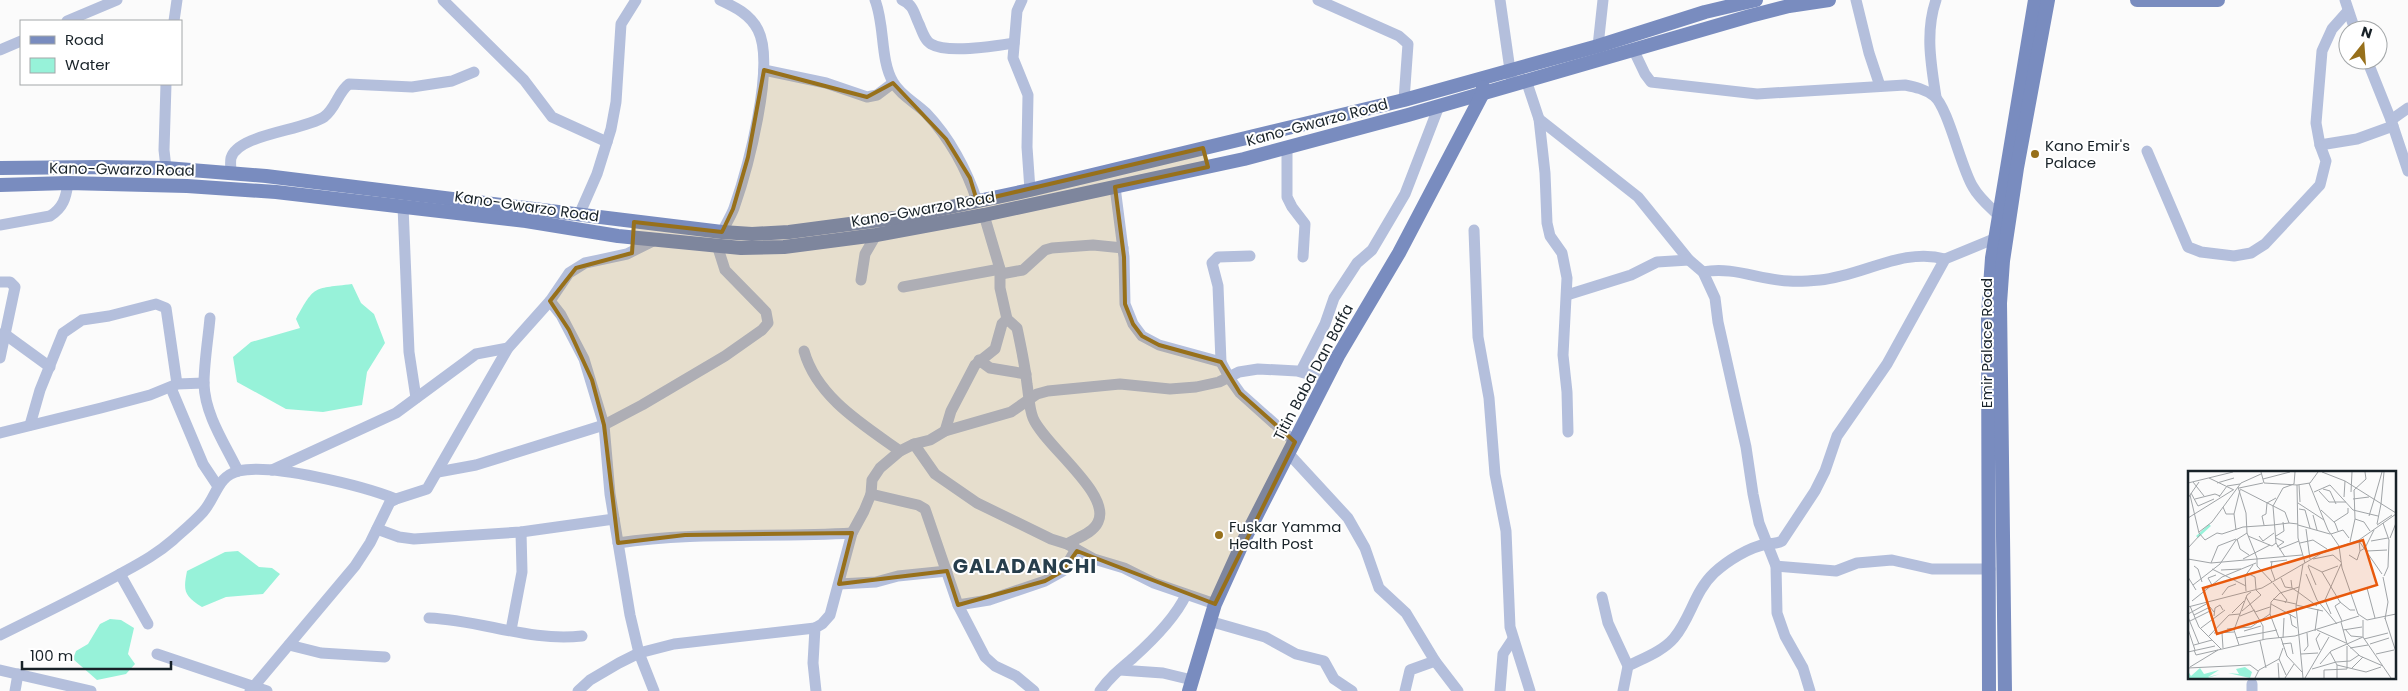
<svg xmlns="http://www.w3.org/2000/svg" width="2408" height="691" font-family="Poppins,sans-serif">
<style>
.water{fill:#97f2d9}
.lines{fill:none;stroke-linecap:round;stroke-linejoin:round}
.minor{stroke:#b4bfdc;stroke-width:11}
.major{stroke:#798cbf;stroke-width:14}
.marked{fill:#97701b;fill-opacity:0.2;stroke:#97701b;stroke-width:4;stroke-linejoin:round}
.poi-dot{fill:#97701b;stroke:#fff;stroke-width:2}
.labels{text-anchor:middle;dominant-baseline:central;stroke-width:4;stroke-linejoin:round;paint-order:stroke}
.street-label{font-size:15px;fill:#182228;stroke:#fff}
.poi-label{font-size:15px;fill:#182228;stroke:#fff;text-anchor:start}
.district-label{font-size:20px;font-weight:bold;letter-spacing:1px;fill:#273e4c;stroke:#fff}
.inset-river{fill:none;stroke:#97f2d9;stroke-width:2.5}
.inset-road{fill:none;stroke:#a0a4a7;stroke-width:1}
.view{fill:#e8590c;fill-opacity:0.15;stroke:#e8590c;stroke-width:2.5}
.inset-edge{fill:none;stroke:#182228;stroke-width:2.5}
</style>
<rect width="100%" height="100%" fill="#fbfbfb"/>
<g class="water">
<path d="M352,284L361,303L374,314L385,343L367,372L362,405L323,412L286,409L237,382L233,357L251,342L300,328L296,319C315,284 314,289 352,284Z"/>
<path d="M238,551L259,567L272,568L280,574L263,594L226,597L202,607C184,596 183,591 187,571L225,552Z"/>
<polygon points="110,619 121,620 134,628 128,654 135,664 126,674 97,680 73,659 76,651 88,644 100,624"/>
</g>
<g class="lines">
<g class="minor">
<polyline points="443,0 524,80 552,117 607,142"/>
<path d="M720,0C735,7 750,14 758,30C776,65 747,171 734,208C731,216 726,224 722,232"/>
<path d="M875,0C885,25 880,60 893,82C901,96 915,102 926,113C949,137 967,170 977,201"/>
<path d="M902,0C914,5 914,14 919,24C922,31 925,41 931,44C948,54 995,46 1014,43"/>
<polyline points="1022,0 1017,11 1013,58 1028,95 1027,147 1030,190"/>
<polyline points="1318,0 1399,36 1408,44 1404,100"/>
<polyline points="1500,0 1511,77"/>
<polyline points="1856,0 1869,53 1880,86"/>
<polyline points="2345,0 2355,30"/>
<polyline points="2348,11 2332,29 2322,51 2316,123 2320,145 2357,139 2393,126"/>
<polyline points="67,21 117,0"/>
<polyline points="174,21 177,0"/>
<polyline points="1598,46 1603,0"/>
<polyline points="0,50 21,41"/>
<path d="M1634,51L1645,74L1651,82L1757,94L1905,85C1915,87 1925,89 1934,96C1948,107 1961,168 1973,187C1979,198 1990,207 1999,216L2003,217"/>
<polyline points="2367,60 2391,120 2408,171"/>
<polyline points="764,70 826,83 867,97 877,95 893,83"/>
<polyline points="1526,80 1539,119 1545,173 1547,223 1550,236 1562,253 1567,278 1563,355 1567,392 1568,432"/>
<path d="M1936,97C1931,64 1925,32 1936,0"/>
<polyline points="1539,119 1638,197 1689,260 1703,272 1715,298 1718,322 1746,447 1753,494 1759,523 1776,566 1777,613 1785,636 1803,668 1810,691"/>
<polyline points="2391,120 2408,108"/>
<polyline points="1287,148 1287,197 1292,207 1305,224 1303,257"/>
<polyline points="2147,151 2188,247 2201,252 2234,256 2251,253 2265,244 2320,185 2326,161 2320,145"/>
<polyline points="166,168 164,150 166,84"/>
<path d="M231,173C231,168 230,162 231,158C238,134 302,131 324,117C336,108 338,92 349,84L412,87L452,81L474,72"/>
<polyline points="1115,187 1124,257 1125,304 1133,324 1142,336 1159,345 1221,362"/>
<polyline points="403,206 409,352 416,398"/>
<polyline points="579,215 597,174 611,129 616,102 621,24 636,0"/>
<path d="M984,215L1000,269V288L1007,319L1017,328C1021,347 1025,365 1027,384C1029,396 1029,408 1033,418C1044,445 1112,494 1098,522C1093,533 1077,538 1067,544"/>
<path d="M0,225L50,216C63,208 66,198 68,183"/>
<polyline points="1474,230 1478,337 1489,398 1495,474 1506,531 1510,627 1530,691"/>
<polyline points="1250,256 1218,257 1212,263 1218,286 1221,362 1230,379 1240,393 1295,442"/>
<path d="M1703,272C1733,266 1760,280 1789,281C1799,282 1810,281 1820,280C1863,276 1903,247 1945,259"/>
<polyline points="1001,274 1023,270 1045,250 1052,248 1093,245 1123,248"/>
<polyline points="861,280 865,254 876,235"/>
<polyline points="0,282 10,282 15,287 0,358"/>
<polyline points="903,287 1000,269"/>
<polyline points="1567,295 1631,275 1657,262 1689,260"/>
<polyline points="550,301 561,315 584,359 604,425 610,494 630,615 639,653 654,691"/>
<path d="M210,318C208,340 204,363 204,384C205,415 225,444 238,471"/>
<polyline points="0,334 6,335 50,367"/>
<path d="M804,351C817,397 862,424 900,451"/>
<polyline points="979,360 990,368 1026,374"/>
<polyline points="1301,371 1325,324 1334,298 1357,263 1372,250 1405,194 1439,106"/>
<polyline points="171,388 203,464 217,485"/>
<polyline points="30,425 40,390 63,333 82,320 109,316 156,304 166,308 177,384"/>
<polyline points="945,431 951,411 975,365 995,349 1002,324 1007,319"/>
<polyline points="0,433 101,408 150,395 177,384 204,383"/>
<polyline points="914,444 935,474 977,503 1051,539 1067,544 1094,559 1124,568 1154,583 1215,604"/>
<polyline points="1289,454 1348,518 1365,548 1379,588 1406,613 1435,661 1458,691"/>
<polyline points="272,470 396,413 476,354 508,348"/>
<polyline points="438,472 476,465 604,425 642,405 725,356 762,330 768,323 766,312 725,270 717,245"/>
<polyline points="871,494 918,505 925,509 958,605 985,657 995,666 1016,676 1034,691"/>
<polyline points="377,529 399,537 414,539 521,532 614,519"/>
<path d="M618,543C696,531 774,538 852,533"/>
<polyline points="1776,566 1836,571 1857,563 1892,560 1932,569 1990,569"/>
<polyline points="120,574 148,624"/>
<polyline points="839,584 876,582 898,576 947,571"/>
<polyline points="1602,597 1608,623 1628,666 1623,691"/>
<polyline points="958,605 989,600 1045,581 1063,571 1076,549"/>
<path d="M429,618C481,620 530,642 582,636"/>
<polyline points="1209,621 1265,637 1296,654 1324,661 1334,679 1352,691"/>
<polyline points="511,630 522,572 521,532"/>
<path d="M0,635C41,615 82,595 122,573C140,563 157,554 173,540C183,531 194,522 203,512C217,496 217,476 239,471C272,463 363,486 396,499"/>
<polyline points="289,645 321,653 385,657"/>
<polyline points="157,654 267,691"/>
<path d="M1628,666C1644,658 1663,651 1674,638C1691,618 1694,592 1714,573C1727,561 1749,547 1767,544C1773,543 1777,544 1782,541L1815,491L1825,471L1837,436L1887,364L1945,259L1996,238"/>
<polyline points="0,670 91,691"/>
<polyline points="1120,670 1163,673 1192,680"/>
<polyline points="15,691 18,674"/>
<polyline points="250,691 355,566 370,543 390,502 396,499 427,489 508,348 550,301 569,273 585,263 627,254 657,239"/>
<polyline points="578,691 590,680 619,663 639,653 674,644 815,628"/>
<polyline points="816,691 813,663 815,628 822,624 830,615 852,533 864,511 871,494 872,480 880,468 900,451 914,444 930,440 945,431 1011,412 1037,394 1048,391 1120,384 1170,389 1196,387 1219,382 1239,372 1258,369 1297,371 1326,379"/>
<path d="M1100,691C1110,677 1120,669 1133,658C1152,641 1175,618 1186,595"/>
<polyline points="1405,691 1410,670 1435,661"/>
<polyline points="1500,691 1503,654 1513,639"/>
<polyline points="2252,691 2252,684"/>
</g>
<g class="major">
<polyline points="2137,0 2218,0"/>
<polyline points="0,168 99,167 166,168 266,176 722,232 752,234 789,232 903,217 1030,190 1404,100 1598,46 1705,12 1756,0"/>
<polyline points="0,185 68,183 187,186 276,192 526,221 618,236 741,248 784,247 876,235 984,215 1244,159 1408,115 1750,16 1789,6 1829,0"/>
<polyline points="1189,691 1215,604 1243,542 1338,356 1399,253 1483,93 1483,87"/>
<polyline points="1989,691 1988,315 1992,258 2035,0"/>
<polyline points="2005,691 2000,303 2003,261 2017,168 2048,0"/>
</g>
</g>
<path class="marked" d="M764,70L867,97L893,83L946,139L970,178L977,201L1203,148L1208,167L1115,187L1124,257L1125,304L1133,324L1142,336L1159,345L1221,362L1240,393L1295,442L1215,604L1077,551L1063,571L1045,581L958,605L947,571L839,584L852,533L685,535L618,543L604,425L592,380L569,330L550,301L576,268L632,253L634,222L722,232L733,209L748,157Z"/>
<g class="poi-dot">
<circle cx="2035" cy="154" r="5"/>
<circle cx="1219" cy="535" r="5"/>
</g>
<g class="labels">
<g class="street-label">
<text transform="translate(1317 122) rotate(-15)">Kano-Gwarzo Road</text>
<text transform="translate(122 169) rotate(1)">Kano-Gwarzo Road</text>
<text transform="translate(527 206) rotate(8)">Kano-Gwarzo Road</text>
<text transform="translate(923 209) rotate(-10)">Kano-Gwarzo Road</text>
<text transform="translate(1986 343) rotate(-90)">Emir Palace Road</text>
<text transform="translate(1313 372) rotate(-62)">Titin Baba Dan Baffa</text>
</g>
<g class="poi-label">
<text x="2045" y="145">Kano Emir's<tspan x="2045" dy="17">Palace</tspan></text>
<text x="1229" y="526">Fuskar Yamma<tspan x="1229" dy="17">Health Post</tspan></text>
</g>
<g class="district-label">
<text x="1025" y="566">GALADANCHI</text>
</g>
</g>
<g transform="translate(2188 471)">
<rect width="208" height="208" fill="#fbfbfb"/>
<path d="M57,196L64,201L62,207L40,202L51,203L48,198ZM12,197L16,203L31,199L20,206L32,203L20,207H0V200L3,205Z" fill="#97f2d9"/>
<path class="inset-river" d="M9,66L22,54"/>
<path class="inset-road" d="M73,1L76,12L109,14L122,12L130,1M134,1L157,10L208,42M21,7L46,19M75,8L102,1M5,11L16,25M0,12L45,1M29,12L46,7M121,12L140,59L151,75L154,97L170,143L179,149L208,143M109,14L110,67L117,92M111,14L112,31M50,16L58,42L59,62L69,87M51,17L75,12M52,18L97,41L101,52L110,53M135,18L142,20L148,33M131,20L141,31H158M126,21L142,14L165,39L190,45M163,21L164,1M3,22L10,35L26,28M2,24L11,62L17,69L29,62L34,63L55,56L85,54M31,26L39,15L52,13M156,26L157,10M0,27L11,11M7,28L27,23L32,25M165,28L181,26M186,29L194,1M110,32L136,49M193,33L196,1M35,36L38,43H46M111,38L117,39L122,57M133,39L147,52L150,60M125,44L129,59M181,45L186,29M0,47L45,19M167,48L176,51L182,60M146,51L160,42V37M195,52L201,69L200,96L196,105M189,53L193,33M76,54L74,45L78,43L79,32L88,27M85,54L101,52M110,54L142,63M189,54L204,44M118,58L122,88M48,59L46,43L52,19M11,61L24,51L53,12L73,3M143,63L155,59L161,67M60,65L84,75L88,72L85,35L95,17L106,13L107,1M71,65L75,70L86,62M88,65L96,60L95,51M88,67L96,71L89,76M202,67L208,52M49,68L52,78L61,84M171,70L194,103M171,70L172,80L177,77M183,70L200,67M162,71L167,48L166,19L178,8L177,1M88,72L97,86M112,72L125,69L139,78M0,77L12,64M177,77L186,59M91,78L111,70M179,80L199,79M161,84L169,89L172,80M69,87V95L84,111M0,88L23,92L114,84M55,88L82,74M125,88L145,84L153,91M84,90L83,98L87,109M82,91L99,89M23,92L30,75L48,68M120,94L134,101L152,131L162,139H167M6,95L10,98L14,111M120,95L128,114M24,98L58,115M33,99L53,98M134,101L150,95M59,102L67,106L68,118M118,103L129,129L149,153M0,106L8,119M195,106L200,131L197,148M93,107L97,116L104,117M103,109L104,117L110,121M85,112L99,129L97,132M5,114L32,93L48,69L59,62M24,114L20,107L28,104M179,117L187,147M58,120L57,105L65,94M110,121L129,135M34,124L40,116L48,113M58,126L75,155V169M85,128L108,133M4,130L34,106L68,92M153,131L147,135L154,150M83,133L108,147M108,134L135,140M2,135L11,156L33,178M0,136L74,117L134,82L171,69L208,43M54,140L73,124L68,119M67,141L82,136M44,142L56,130M0,143L20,132M102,143L104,154L109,157M143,143L137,129L153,93M6,144L22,136L26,141M26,145L27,137L32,134L35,139M52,145L67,139M0,146L11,173M197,147L208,181M175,149V166L203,207M2,150L22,140M153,151L159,173L172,185L195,195M13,157L37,139M0,158L7,179M39,158L63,156L82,143M157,158L163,165L174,166M129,159L158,172M155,159L174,156M56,160L73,155M127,160L130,138M26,162L46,161M34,162L35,177M132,162L128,168L132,179M21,165L41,144L52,143M48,167L89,159M91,167L82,143L83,131L92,122L111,116M93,167L99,185L114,201M95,167L96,147M176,168L200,162M72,170L78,197M94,173L103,172L105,183M182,173L201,167M6,174L24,169M51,174L46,159L59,124L63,121M162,177L180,174M6,179L8,184L78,168L107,165L171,145M116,180L120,175L119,162M0,181L27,175M142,181L149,194V207M113,183L130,182M188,183L206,179M91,188L98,204M148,191L162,190L171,184M90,192L91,207M132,193L143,180L175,166M149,194L178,201L193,196M2,196L30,179M0,197L62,194L70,200M164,197L175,186M124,198L148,191M67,207L71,199L91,188L95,177M97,207L106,193M115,207L108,135L115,93M117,207L141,166M136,207V199L159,198V175"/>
<path class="view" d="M175,69L189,114L29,163L15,117Z"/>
<rect width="208" height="208" class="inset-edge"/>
</g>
<rect x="20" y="20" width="162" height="65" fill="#ffffff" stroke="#a3a7a9"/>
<rect x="30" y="36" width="25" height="8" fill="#798cbf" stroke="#a3a7a9"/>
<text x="65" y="45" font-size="15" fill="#182228">Road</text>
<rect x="30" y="58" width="25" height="15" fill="#97f2d9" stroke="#a3a7a9"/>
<text x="65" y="70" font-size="15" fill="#182228">Water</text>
<g transform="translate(2363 45) rotate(17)"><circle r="24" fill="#ffffff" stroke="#a3a7a9"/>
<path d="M0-4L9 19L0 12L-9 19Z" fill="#97701b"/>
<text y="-8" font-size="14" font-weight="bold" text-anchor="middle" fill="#182228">N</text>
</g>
<path d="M22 661v8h149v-8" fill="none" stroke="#182228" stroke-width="2.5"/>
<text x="30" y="661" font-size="15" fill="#182228" stroke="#ffffff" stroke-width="4" paint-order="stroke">100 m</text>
</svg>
